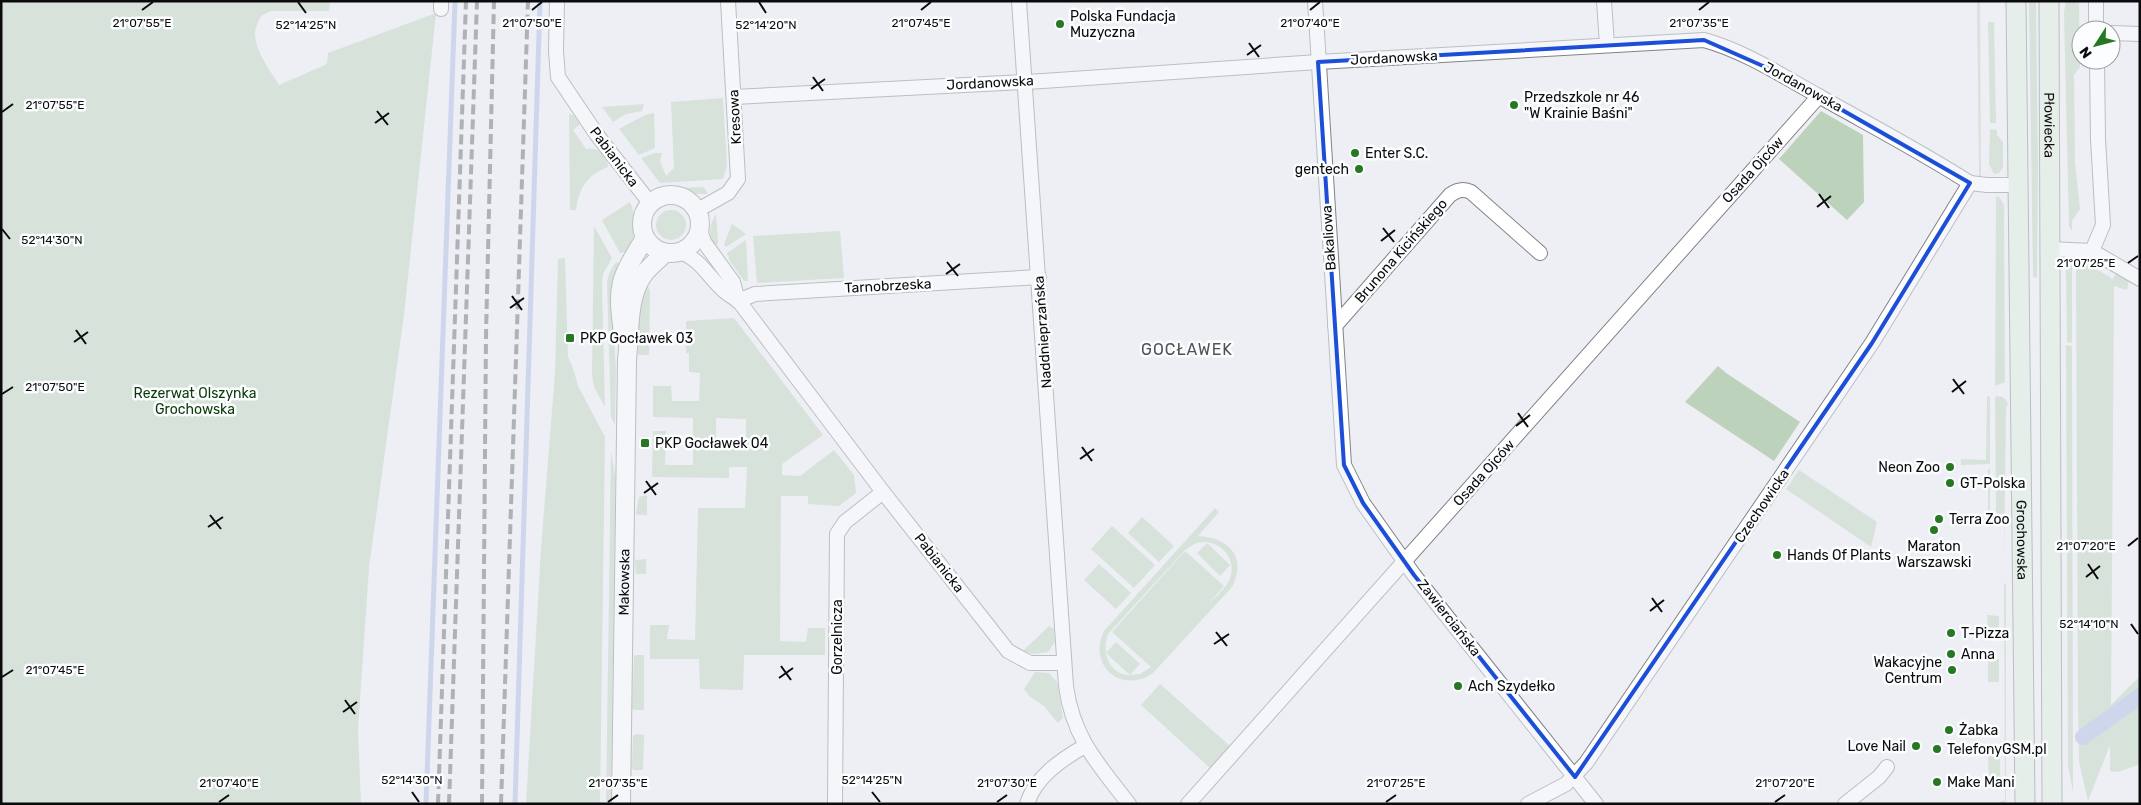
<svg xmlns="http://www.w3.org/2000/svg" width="2141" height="805" font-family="Rubik,sans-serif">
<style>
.green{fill:#bdd2bb;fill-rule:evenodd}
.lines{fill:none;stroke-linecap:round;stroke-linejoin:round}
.stream{stroke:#a8b8e0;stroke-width:5}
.canal{stroke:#a8b8e0;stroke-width:16}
.minor-casing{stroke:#818387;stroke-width:16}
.tertiary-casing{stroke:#818387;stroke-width:20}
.secondary-casing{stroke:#818387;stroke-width:21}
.minor{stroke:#fff;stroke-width:14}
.tertiary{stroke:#fff;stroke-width:18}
.secondary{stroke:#dcedda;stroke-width:19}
.rail{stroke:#656669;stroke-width:4;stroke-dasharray:10 5;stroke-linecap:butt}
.marked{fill:none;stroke:#1d4ed8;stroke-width:4;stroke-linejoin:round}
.ticks{fill:none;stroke:#0b0b0d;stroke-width:2}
.poi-dot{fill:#267822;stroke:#fcfdfe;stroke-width:2}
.labels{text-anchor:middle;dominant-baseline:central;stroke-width:5;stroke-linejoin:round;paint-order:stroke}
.poi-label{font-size:14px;fill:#0b0b0d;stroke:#fcfdfe;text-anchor:start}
.street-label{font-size:14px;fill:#0b0b0d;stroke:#fcfdfe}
.park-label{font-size:14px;fill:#0b3a09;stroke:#fcfdfe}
.quarter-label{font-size:16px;letter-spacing:1px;fill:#515357;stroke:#fcfdfe}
.ticks-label{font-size:12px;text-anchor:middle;fill:#0b0b0d;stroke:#fcfdfe;stroke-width:5;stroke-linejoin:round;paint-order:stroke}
</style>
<rect width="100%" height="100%" fill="#edeff4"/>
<g class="green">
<path d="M1,1H330L329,11H271L261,16C259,20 256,26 255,31C254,50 270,70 279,85L327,64L328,53L436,13L404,315L369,567L358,730L361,804H1Z"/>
<polygon points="1977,1 1980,1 1981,177 1979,177"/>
<polygon points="2029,1 2036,1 2038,165 2037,278 2033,277"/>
<polygon points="2066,1 2079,2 2080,67 2074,75 2075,162 2080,209 2072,221 2072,231 2069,226 2064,12"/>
<polygon points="1988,22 1994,22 1996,123 1990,123"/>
<polygon points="723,98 727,166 723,179 660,183 641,158 654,153 662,153 660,161 666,176 674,168 671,102"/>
<polygon points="644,104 642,111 626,114 613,122 602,107"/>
<polygon points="1821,111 1863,135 1864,202 1847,220 1779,159"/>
<polygon points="654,113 655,148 639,155 619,129 645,115"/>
<path d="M569,114L573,115L580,124L573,130L586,149C597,146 608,156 608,167C587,175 579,188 576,210H570Z"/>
<polygon points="1990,129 1997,130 1997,135 2003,142 2003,167 1999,173 1994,174 1989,164"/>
<polygon points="704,187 708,194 695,194 681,188"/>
<polygon points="1996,196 2000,198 2004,205 2005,382 1995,386"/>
<path d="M630,202C637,217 635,239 628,253L625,252L620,253L602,220Z"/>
<circle cx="671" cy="225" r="15"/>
<path d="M716,214L718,243L714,248C708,236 709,225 716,214Z"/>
<polygon points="732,224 746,234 726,247 724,244"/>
<polygon points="594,226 612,258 603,274 602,284 605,407 594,387 592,374"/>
<polygon points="840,231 844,278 757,283 753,236"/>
<polygon points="746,240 748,281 744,281 730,261 727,253"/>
<polygon points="565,258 568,357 573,368 578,386 605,437 600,804 526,804 541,549 555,373 558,259"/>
<polygon points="616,262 621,264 611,294 616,368 615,425 611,417 607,283 609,273"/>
<polygon points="2072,262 2072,343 2067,342 2066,270"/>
<polygon points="2080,263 2085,263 2110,277 2112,280 2116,273 2129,280 2127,290 2114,286 2111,705 2140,676 2140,764 2118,772 2110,771 2110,745 2088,801 2079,761 2078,704 2076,266"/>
<polygon points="647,284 650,291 649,355 638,355 639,304"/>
<path d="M734,318L823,435L782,464V475L800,476L834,450L854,475L856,493L839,506L808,504V496H781L780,641L806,642L808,628H825V655H744L743,690L700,689L699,659H650V625H669L667,639L695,640L698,508H745L747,467H729V478L652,477L653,431H666L665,465H693V418L653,417V386H671L672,401H699L700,373L689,372V353H686V321ZM716,418L746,419V448H716Z"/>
<polygon points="2066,345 2072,346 2073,792 2068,766"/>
<polygon points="1718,366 1726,373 1800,422 1774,461 1685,402"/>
<polygon points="1987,396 1990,397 1990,464 1961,465 1961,459 1986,460"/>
<polygon points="1997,396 2003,397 2008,403 2006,408 2004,562 2004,515 1998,515 1996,511 1995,397"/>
<polygon points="611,451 615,475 615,515 611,804 606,804"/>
<rect x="1988" y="469" width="2" height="51"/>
<polygon points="1799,470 1877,522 1871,547 1786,489"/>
<polygon points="647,495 647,515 638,515 636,513 639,497"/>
<path d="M1215,508L1219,512L1198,536C1228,537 1248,557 1232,587L1153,673C1121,695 1087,665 1104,631ZM1206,542C1227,544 1239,567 1227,584C1222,592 1213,599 1207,605L1224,586L1185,551L1112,632L1151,667L1140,674L1130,675L1140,664L1116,642L1106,653L1130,675C1109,675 1101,652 1108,634L1185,550L1196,543Z"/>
<polygon points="1142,517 1174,546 1159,562 1128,533"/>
<polygon points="1112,526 1155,565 1134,588 1091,549"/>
<polygon points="1207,543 1230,565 1220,576 1197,553"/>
<polygon points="646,559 646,574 636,574 635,560"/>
<polygon points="1099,564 1131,593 1116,609 1084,580"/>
<polygon points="2004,582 2006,586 2006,804 2000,804 2001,801 2005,801"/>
<polygon points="1987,615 1999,616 1999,629 1988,629"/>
<polygon points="1049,626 1054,629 1055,642 1048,652 1034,654 1023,651"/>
<polygon points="635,655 644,655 644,710 634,710 632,708 634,656"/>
<polygon points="1999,659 1999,682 1988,682 1988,660"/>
<polygon points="1035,672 1049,673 1057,682 1063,718 1058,723 1044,706 1029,696 1024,689"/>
<polygon points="1160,684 1230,746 1210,768 1141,705"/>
<polygon points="636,734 644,735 643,770 633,770 632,767 633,736"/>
<polygon points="1988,754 2000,754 2000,780 1989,780"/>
</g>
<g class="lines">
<g class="stream">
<polyline points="426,804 455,1"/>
<polyline points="515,804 540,1"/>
</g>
<polyline class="canal" points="2083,737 2140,696"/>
<g class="minor-casing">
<g id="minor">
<polyline points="557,1 556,51 558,77 597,135 650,203"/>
<path d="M1019,1L1066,686C1073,738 1098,764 1129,804"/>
<polyline points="1315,1 1344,465 1363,503 1414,575 1596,804"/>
<polyline points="1604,1 1607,45"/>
<polyline points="2096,1 2096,30"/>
<polyline points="441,9 441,1"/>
<polyline points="2111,33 2140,34"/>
<path d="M734,97L1043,81L1318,62L1704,40C1744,51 1781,75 1817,95C1868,124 1920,151 1970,183L1987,185H2018"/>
<polyline points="696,211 728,193 738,179 728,1"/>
<polyline points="699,227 704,242 733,282 738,301"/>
<polyline points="2049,249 2092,251 2140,279"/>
<polyline points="2092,251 2103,225 2098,139 2097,60"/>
<path d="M680,252C700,259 707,275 722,289C728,295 736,298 741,304L883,492L1008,651L1030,663H1063"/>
<polyline points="738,301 755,294 1039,277"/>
<path d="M1335,326L1450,195C1457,190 1463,188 1471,192L1540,253"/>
<polyline points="835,804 837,534 845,522 883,492"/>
<path d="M1027,804C1035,777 1062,759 1085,746"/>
<polyline points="1188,804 1819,96"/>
<polyline points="1528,804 1566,784 1586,763 1872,343 1970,183"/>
<polyline points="1845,804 1879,777 1887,767"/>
</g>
</g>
<g class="tertiary-casing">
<g id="tertiary">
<circle cx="671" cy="224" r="29"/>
<path d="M623,332C616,284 620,279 645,238"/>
<path id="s1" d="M621,804L627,360C630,334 627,298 643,275C649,267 658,260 665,253"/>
</g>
</g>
<g class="secondary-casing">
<g id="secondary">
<path id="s2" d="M2016,1L2025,804"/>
<path id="s3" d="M2049,1L2052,804"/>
</g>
</g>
<use href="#minor" class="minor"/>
<use href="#tertiary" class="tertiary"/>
<use href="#secondary" class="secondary"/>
<g class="rail">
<polyline points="438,804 466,1"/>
<polyline points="449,804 477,1"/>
<polyline points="482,804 486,335 494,1"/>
<polyline points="501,804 528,1"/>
</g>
</g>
<path d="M0 0H2141V805H0ZM1704,40L1772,70L1970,183L1872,343L1575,777L1414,575L1363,503L1344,465L1318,62Z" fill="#edeff4" fill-opacity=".55" fill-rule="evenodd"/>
<path class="marked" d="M1704,40L1772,70L1970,183L1872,343L1575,777L1414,575L1363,503L1344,465L1318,62Z"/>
<path class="ticks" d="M298,2L306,13M759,2L766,13M142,10L153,2M532,10L542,2M921,10L931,2M1310,10L1320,2M1699,10L1709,2M1249,43L1259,57M1247,55L1261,45M813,77L823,91M811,89L825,79M377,111L388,125M2,112L13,104M375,123L389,113M1819,194L1829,208M1817,207L1831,196M1383,228L1394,242M2,229L10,239M1381,241L1395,230M947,262L958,276M2128,263L2138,256M946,274L960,264M512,296L522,310M510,308L524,298M76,330L86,344M74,342L88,332M1953,379L1964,394M1952,392L1966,381M2,394L13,387M1518,413L1528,427M1516,426L1530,415M1082,447L1092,461M1080,459L1094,449M646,481L656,495M644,493L658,483M210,515L221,529M208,527L223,517M2128,546L2138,538M2088,564L2098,579M2086,577L2100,566M1652,598L1662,612M1650,611L1664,600M2131,624L2138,634M1216,632L1227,646M1214,644L1229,634M781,666L791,680M2,677L13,670M779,678L793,668M345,700L355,714M343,712L357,702M412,792L419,802M872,792L880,802M219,802L229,795M608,802L618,795M997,802L1007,795M1386,802L1396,795M1775,802L1785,795"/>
<g class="poi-dot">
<circle cx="1060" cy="24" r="5"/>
<circle cx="1514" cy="105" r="5"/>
<circle cx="1355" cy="153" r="5"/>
<circle cx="1359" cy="169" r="5"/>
<rect x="565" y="333" width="10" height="10" rx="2.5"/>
<rect x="640" y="438" width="10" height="10" rx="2.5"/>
<circle cx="1950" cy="467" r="5"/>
<circle cx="1950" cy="483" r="5"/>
<circle cx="1939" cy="519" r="5"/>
<circle cx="1934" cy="530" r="5"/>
<circle cx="1777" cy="555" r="5"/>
<circle cx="1951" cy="633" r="5"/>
<circle cx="1951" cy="654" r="5"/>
<circle cx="1952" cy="670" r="5"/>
<circle cx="1458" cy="686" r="5"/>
<circle cx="1949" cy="730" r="5"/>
<circle cx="1916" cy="746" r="5"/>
<circle cx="1937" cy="749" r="5"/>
<circle cx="1937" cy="782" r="5"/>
</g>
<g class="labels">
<g class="poi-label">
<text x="1070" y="16">Polska Fundacja<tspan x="1070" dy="16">Muzyczna</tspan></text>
<text x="1524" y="97">Przedszkole nr 46<tspan x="1524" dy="16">"W Krainie Baśni"</tspan></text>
<text x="1365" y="153">Enter S.C.</text>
<text x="1349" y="169" text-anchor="end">gentech</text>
<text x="580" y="338">PKP Gocławek 03</text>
<text x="655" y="443">PKP Gocławek 04</text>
<text x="1940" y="467" text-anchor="end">Neon Zoo</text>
<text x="1960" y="483">GT-Polska</text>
<text x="1949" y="519">Terra Zoo</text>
<text x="1934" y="546" text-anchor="middle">Maraton<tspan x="1934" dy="16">Warszawski</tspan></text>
<text x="1787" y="555">Hands Of Plants</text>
<text x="1961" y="633">T-Pizza</text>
<text x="1961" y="654">Anna</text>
<text x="1942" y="662" text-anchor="end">Wakacyjne<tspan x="1942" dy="16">Centrum</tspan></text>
<text x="1468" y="686">Ach Szydełko</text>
<text x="1959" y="730">Żabka</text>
<text x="1906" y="746" text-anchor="end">Love Nail</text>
<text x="1947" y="749">TelefonyGSM.pl</text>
<text x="1947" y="782">Make Mani</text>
</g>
<g class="street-label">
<text transform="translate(1394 58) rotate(-3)">Jordanowska</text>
<text transform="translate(990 83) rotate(-3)">Jordanowska</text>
<text transform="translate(1803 87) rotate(29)">Jordanowska</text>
<text transform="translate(735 117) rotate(-93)">Kresowa</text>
<text stroke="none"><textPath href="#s3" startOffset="124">Płowiecka</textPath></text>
<text transform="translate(614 157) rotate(53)">Pabianicka</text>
<text transform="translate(1753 170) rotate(-48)">Osada Ojców</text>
<text transform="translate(1329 238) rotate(-94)">Bakaliowa</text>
<text transform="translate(1401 251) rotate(-49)">Brunona Kicińskiego</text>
<text transform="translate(888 286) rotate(-3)">Tarnobrzeska</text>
<text transform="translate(1043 332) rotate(-94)">Naddnieprzańska</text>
<text transform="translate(1484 473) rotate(-48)">Osada Ojców</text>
<text transform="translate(1762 506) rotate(-56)">Czechowicka</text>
<text stroke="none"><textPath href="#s2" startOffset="539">Grochowska</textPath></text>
<text transform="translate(939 563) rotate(52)">Pabianicka</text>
<text stroke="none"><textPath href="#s1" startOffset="222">Makowska</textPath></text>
<text transform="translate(1449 618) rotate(52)">Zawierciańska</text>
<text transform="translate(837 637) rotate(-90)">Gorzelnicza</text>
</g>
<g class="park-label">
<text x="195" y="393">Rezerwat Olszynka<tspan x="195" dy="16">Grochowska</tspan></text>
</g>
<g class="quarter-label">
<text x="1187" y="349">GOCŁAWEK</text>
</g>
</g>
<g class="ticks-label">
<text x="142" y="27">21°07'55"E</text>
<text x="532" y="27">21°07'50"E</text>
<text x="921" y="27">21°07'45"E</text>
<text x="1310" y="27">21°07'40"E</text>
<text x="1699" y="27">21°07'35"E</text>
<text x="306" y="29">52°14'25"N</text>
<text x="766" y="29">52°14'20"N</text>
<text x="55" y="109">21°07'55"E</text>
<text x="52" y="244">52°14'30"N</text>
<text x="2086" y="267">21°07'25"E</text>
<text x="55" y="391">21°07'50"E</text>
<text x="2086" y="550">21°07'20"E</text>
<text x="2089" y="628">52°14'10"N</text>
<text x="55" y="674">21°07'45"E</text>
<text x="412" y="784">52°14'30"N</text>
<text x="872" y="784">52°14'25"N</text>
<text x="229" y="787">21°07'40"E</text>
<text x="618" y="787">21°07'35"E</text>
<text x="1007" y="787">21°07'30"E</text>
<text x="1396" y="787">21°07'25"E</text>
<text x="1785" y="787">21°07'20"E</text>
</g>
<rect width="2141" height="805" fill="none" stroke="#0b0b0d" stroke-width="5"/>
<g transform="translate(2096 45) rotate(234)"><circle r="24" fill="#fcfdfe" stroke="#9c9c9e"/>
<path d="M0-4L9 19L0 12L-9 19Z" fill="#267822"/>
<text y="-8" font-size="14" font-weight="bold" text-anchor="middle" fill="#0b0b0d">N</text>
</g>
</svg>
